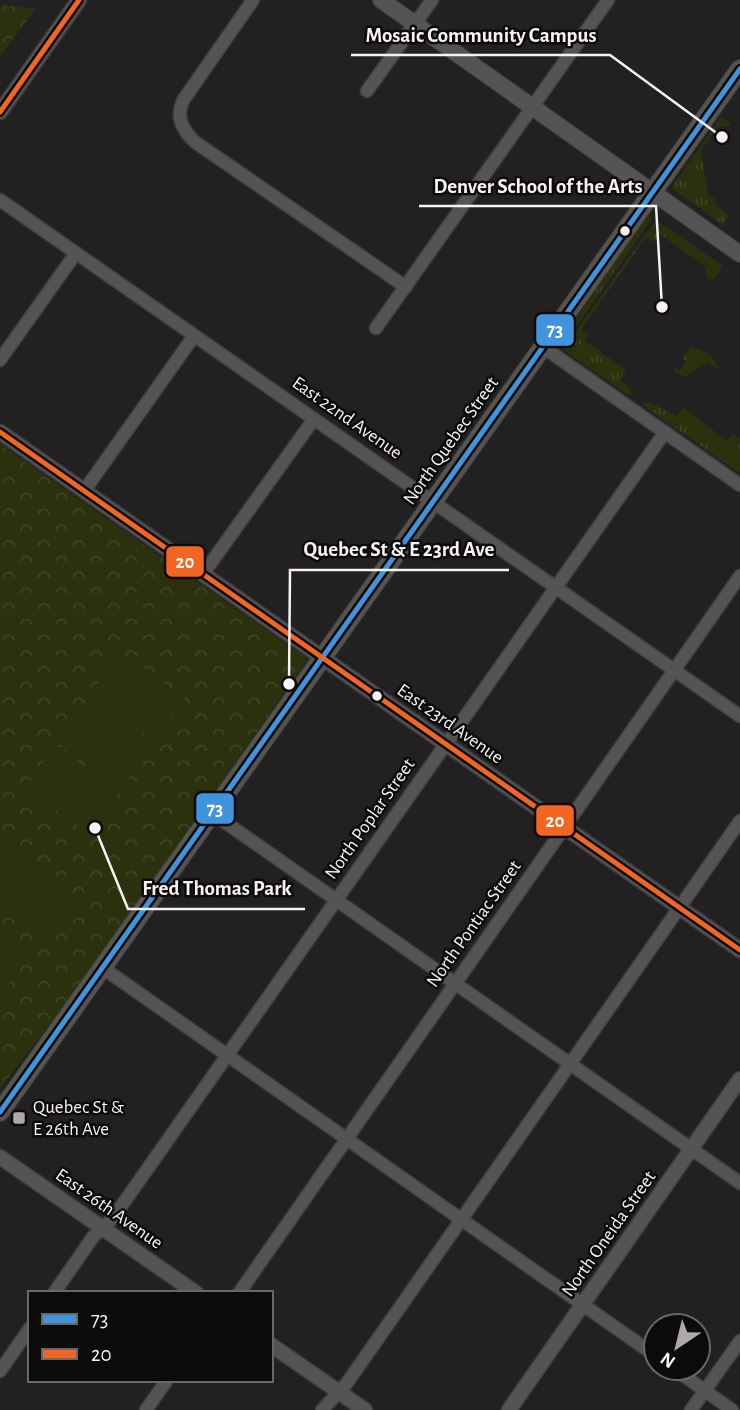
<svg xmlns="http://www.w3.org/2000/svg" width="740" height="1410" font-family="'Alegreya Sans',sans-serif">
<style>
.grass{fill:url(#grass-tufts)}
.forest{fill:url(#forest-crowns)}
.pitch{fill:#2b300d}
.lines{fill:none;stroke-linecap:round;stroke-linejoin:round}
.minor-casing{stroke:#3e3c3d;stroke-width:15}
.tertiary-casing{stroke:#3e3c3d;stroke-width:17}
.secondary-casing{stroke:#3e3c3d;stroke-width:18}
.primary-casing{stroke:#3e3c3d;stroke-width:20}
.minor{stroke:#565354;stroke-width:12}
.tertiary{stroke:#565354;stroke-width:14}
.secondary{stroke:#565354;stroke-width:16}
.primary{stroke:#545450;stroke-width:18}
.bus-1-casing{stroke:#0c0a0b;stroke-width:10}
.bus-2-casing{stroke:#0c0a0b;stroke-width:10}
.bus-1{stroke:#4094de;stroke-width:5}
.bus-2{stroke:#f26522;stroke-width:5}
.bus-dot{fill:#f6f2f5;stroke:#0c0a0b;stroke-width:2.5}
.poi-dot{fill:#aca8ab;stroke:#0c0a0b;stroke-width:2.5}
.labels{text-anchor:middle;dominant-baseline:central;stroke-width:5;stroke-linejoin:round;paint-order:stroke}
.street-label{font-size:19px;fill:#f6f2f5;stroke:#0c0a0b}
.poi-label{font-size:19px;fill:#f6f2f5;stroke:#0c0a0b;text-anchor:start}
.leader{fill:none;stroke:#f6f2f5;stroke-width:2.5}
.callout-dot{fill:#f6f2f5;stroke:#0c0a0b;stroke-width:2.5}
.callout-label{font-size:21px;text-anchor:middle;font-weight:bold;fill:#f6f2f5;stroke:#0c0a0b;stroke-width:5;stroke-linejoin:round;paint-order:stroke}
.line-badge{stroke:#0c0a0b;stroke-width:2.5}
.badge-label{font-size:19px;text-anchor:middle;font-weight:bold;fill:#fff}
</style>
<defs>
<pattern id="grass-tufts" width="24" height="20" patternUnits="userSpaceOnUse" patternTransform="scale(1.75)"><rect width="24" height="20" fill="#2b300d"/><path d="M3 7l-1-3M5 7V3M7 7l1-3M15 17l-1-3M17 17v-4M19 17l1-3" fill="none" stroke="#404425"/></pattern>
<pattern id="forest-crowns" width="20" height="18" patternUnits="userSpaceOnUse" patternTransform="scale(1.75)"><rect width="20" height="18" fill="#2b300d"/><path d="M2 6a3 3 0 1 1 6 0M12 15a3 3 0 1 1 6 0" fill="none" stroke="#404425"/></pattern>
</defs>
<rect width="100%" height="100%" fill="#232022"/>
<g class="grass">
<polygon points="721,117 731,123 728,127 717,127 701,152 708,194 716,199 716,205 729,215 723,225 671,188"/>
<polygon points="650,212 651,220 560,350 558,345"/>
<polygon points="656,220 723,266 715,278 708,280 706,267 660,234 654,242 646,237 581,330 589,335 585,341 626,370 620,380 631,389 631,395 626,394 563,349"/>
<polygon points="691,346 710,354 720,371 707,362 686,377 673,371 675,368 679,371 686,362 682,357"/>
<polygon points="649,402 677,416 683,407 727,441 732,434 740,438 740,473 645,407 643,404"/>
</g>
<g class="forest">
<polygon points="0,5 36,9 0,56"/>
<polygon points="0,444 308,659 70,998 0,1089"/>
</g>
<g class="pitch">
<polygon points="120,652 185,698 155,741 90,695"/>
<polygon points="88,700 152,745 122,788 57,742"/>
<polygon points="55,746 120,791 90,834 25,789"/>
<polygon points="0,836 77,899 42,942 0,907"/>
<polygon points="0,926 32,953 0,993"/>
</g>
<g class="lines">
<g class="minor-casing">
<g id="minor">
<path d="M253,0L184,99C175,116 182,130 195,142L406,287"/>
<polyline points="367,91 432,0"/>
<polyline points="0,200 740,716"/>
<polyline points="376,328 608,0"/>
<polyline points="543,347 740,485"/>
<polyline points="0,360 76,253"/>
<polyline points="84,491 194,336"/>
<polyline points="203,574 314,419"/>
<polyline points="212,813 740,1183"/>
<polyline points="103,968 656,1356"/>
<polyline points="54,1293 93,1237 113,1218 665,432"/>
<polyline points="239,1293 740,576"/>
<polyline points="673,1368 732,1410"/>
<polyline points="0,1371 30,1328"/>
<polyline points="146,1410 167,1380"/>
<polyline points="322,1410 347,1383 740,821"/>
<polyline points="691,1410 740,1341"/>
</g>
</g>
<g class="tertiary-casing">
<g id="tertiary">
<polyline points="0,112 79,0"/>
<polyline points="0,432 740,950"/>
<polyline points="0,1157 196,1293"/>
<polyline points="271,1345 365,1410"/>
<polyline points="509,1410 740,1079"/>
</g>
</g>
<g class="secondary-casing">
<polyline id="secondary" points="381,0 740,254"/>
</g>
<g class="primary-casing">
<polyline id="primary" points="0,1112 740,69"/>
</g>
<use href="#minor" class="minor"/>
<use href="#tertiary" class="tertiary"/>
<use href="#secondary" class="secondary"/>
<use href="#primary" class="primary"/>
<g class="bus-1-casing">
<polyline id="bus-1" points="0,1112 740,69"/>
</g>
<g class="bus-2-casing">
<g id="bus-2">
<polyline points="0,112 79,0"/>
<polyline points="0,432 740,950"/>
</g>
</g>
<use href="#bus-1" class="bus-1"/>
<use href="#bus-2" class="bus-2"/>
</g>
<g class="bus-dot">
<circle cx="625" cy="231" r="6"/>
<circle cx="377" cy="696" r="6"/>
</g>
<rect class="poi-dot" x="12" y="1111" width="14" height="14" rx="3.5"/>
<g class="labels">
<g class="street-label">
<text transform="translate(347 418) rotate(35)">East 22nd Avenue</text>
<text transform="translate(451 441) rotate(-55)">North Quebec Street</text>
<text transform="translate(450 724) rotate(35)">East 23rd Avenue</text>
<text transform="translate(370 819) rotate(-55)">North Poplar Street</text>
<text transform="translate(474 924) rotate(-55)">North Pontiac Street</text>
<text transform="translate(109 1209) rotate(35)">East 26th Avenue</text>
<text transform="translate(609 1234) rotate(-55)">North Oneida Street</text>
</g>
<g class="poi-label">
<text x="33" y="1107">Quebec St &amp;<tspan x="33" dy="22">E 26th Ave</tspan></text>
</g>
</g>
<path class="leader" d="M722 137L610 55H351M662 307L656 206H419M289 684L290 570H509M95 828L128 909H305"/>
<g class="callout-dot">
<circle cx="722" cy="137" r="7"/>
<circle cx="662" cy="307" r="7"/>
<circle cx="289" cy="684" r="7"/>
<circle cx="95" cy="828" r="7"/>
</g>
<g class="callout-label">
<text x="481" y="42">Mosaic Community Campus</text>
<text x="538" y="193">Denver School of the Arts</text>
<text x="399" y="556">Quebec St &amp; E 23rd Ave</text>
<text x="217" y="895">Fred Thomas Park</text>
</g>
<g class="line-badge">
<rect x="535" y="313" width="40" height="34" rx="7" fill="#4094de"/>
<rect x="165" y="545" width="40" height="33" rx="7" fill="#f26522"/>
<rect x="195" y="792" width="40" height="33" rx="7" fill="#4094de"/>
<rect x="535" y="804" width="40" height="33" rx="7" fill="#f26522"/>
</g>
<g class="badge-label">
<text x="555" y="336">73</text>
<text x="185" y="568">20</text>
<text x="215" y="815">73</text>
<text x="555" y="827">20</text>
</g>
<rect x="28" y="1291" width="245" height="91" fill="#0c0a0b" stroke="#6a6769" stroke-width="2"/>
<rect x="42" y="1314" width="35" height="10" fill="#4094de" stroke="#6a6769" stroke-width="2"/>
<text x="91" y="1326" font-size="21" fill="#f6f2f5">73</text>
<rect x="42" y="1349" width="35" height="10" fill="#f26522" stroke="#6a6769" stroke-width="2"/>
<text x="91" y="1361" font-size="21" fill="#f6f2f5">20</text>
<g transform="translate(677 1347) rotate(215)"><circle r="33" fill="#0c0a0b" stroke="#6a6769" stroke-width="2"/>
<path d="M0-5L12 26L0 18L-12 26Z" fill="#aca8ab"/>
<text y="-10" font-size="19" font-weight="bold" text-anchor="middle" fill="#f6f2f5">N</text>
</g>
</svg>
